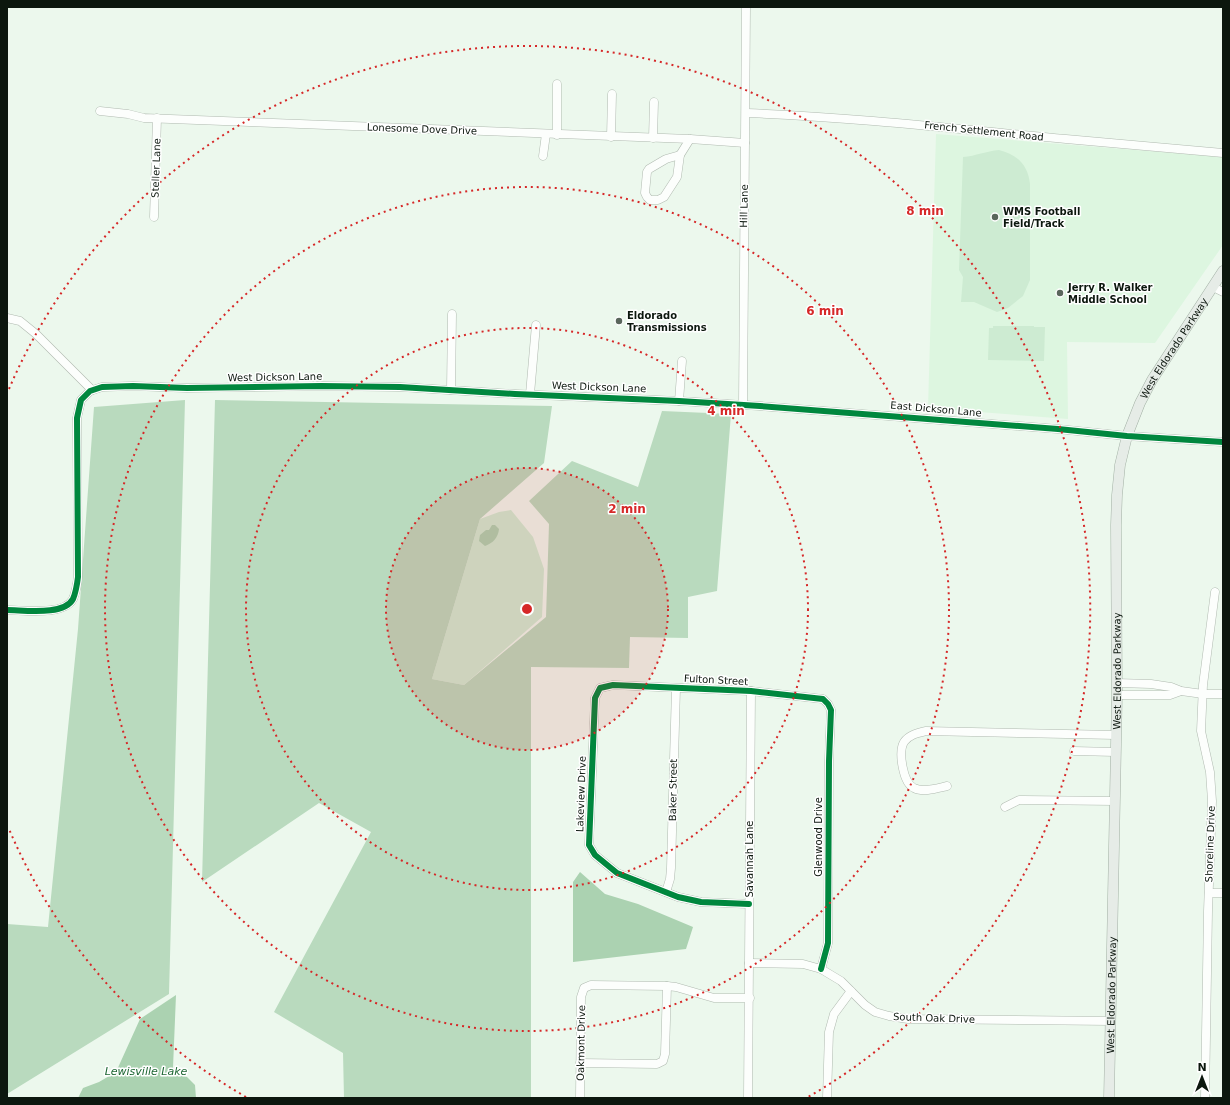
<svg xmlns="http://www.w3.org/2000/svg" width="1230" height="1105" font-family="'DejaVu Sans',sans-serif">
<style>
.built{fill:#ddf6e0}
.green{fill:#cdebd2}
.forest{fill:#b9dabe}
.water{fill:#abd2b1}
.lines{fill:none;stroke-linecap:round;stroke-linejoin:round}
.minor-casing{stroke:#b0bab0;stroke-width:9}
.major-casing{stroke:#a2b0a4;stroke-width:11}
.minor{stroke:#fcfefc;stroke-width:8}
.major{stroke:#e6ece7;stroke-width:10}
.cycleway-casing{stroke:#fff;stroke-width:8}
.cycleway{stroke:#00873e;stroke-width:6}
.ring{fill:none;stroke:#d62828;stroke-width:2;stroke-dasharray:2 4}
.poi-dot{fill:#5a665c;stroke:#fff;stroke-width:1.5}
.labels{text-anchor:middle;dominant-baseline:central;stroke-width:3;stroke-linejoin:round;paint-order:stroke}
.street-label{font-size:10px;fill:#0c170e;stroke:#fff}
.poi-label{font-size:10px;font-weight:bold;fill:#0c170e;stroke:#fff;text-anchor:start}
.water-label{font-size:11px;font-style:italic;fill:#1c6632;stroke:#fff}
.centre{fill:#d62828;stroke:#fff;stroke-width:2}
.ring-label{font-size:12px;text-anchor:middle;font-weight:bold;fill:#d62828;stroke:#fff;stroke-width:3;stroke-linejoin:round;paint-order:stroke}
</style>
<rect width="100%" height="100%" fill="#ecf8ed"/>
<polygon class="built" points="936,134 1223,157 1223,245 1155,343 1067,342 1068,419 928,408"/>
<g class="green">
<path d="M999,150C1018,155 1028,165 1030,184V280L1023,296L1008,308L997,312L974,302H961L963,277L959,270L963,157C976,156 986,151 999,150Z"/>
<polygon points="993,326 1034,326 1034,327 1045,327 1044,361 988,360 989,328 993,328"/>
<polygon points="511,510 533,537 544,569 542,617 464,685 432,679 480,519 499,512"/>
</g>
<g class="forest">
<polygon points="185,400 169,994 7,1094 7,924 48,927 78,629 94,407"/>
<polygon points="215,400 552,406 544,463 480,519 432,679 464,685 546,617 549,524 529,501 572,461 638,487 662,411 731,414 717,591 688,597 688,638 630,637 629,668 531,667 531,1098 344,1098 343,1053 274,1012 371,832 319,803 202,882"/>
</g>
<g class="water">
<path d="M492,525H495L499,529C498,538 493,543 485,546L479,541L480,535L486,530H489Z"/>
<polygon points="580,872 605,894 638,904 693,927 686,949 573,962 573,882"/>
<polygon points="176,995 173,1068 179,1075 187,1077 195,1085 196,1098 78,1098 83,1088 99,1082 116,1072 140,1019"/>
</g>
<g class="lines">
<g class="minor-casing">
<g id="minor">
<polyline points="557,84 557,135"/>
<polyline points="100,111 128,114 144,118 690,139 745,143"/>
<path d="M746,113C853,117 959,129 1066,139C1118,144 1171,148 1223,153"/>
<polyline points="611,137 612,94"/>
<polyline points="653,138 654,102"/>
<polygon points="680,155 677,177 664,197 658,200 650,200 647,197 645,193 647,172 649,169 666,159"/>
<polyline points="680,155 690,139"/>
<polyline points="543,156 546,134"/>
<polyline points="154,217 157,118"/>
<polyline points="1213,287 1223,292"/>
<polyline points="7,318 20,321 36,334 92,390"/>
<polyline points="451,390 452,314"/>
<polyline points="530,394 536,325"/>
<polyline points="679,401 682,361"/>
<polyline points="743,405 746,7"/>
<path d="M7,610C24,610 64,616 73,599C76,592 77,585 78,577L77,418L81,400L90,391L102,387L133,386L187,388L321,386L400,387L515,394L679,401L760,406L1058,429L1127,436L1223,442"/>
<polyline points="1117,683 1151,684 1171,687 1181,691 1203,694 1223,694"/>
<polyline points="1117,695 1170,695 1181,691"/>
<polyline points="1074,751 1115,752"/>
<path d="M947,786C938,788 923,793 914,788C903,783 898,752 904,742C909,735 917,733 926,731L1116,735"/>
<polyline points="1005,807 1019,800 1023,800 1115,801"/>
<polyline points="666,892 670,879 671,868 676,688"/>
<polyline points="1209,893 1223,893"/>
<polyline points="749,904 701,902 678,897 617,873 595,855 589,845 595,698 600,688 613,685 751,691 823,699 828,704 831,710 829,761 828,943 821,969"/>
<polyline points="749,963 803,964 821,969 841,981 865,1005 875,1012 889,1016 908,1019 1110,1021"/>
<polyline points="580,1063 657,1064 663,1061 665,1054 667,986"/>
<polyline points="580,1098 581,997 584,988 591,985 667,986 676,987 714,998 750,998"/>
<polyline points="748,1098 751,691"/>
<polyline points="827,1098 829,1032 834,1014 851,991"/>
<polyline points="1205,1098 1208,911 1212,801 1210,772 1201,731 1203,685 1215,592"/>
</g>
</g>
<g class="major-casing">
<g id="major">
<path id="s1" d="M1109,1098L1117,695L1116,525L1117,495L1120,465L1127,436L1140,403L1152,380L1223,271"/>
</g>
</g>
<use href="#minor" class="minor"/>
<use href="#major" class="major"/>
<g class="cycleway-casing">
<g id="cycleway">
<path d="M7,610C24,610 64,616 73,599C76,592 77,585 78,577L77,418L81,400L90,391L102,387L133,386L187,388L321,386L400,387L515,394L679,401L760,406L1058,429L1127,436L1223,442"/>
<polyline points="749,904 701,902 678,897 617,873 595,855 589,845 595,698 600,688 613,685 751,691 823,699 828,704 831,710 829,761 828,943 821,969"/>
</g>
</g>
<use href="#cycleway" class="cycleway"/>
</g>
<circle cx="527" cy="609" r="141" fill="#d62828" fill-opacity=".12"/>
<g class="ring">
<circle cx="527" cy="609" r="141"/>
<circle cx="527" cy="609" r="281"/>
<circle cx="527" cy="609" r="422"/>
<path d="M246 1097A563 563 0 0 1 9 829M9 389A563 563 0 1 1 808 1097"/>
</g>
<g class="poi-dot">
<circle cx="995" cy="217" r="4"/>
<circle cx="1060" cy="293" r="4"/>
<circle cx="619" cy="321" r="4"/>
</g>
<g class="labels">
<g class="street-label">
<text transform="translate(422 129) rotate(2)">Lonesome Dove Drive</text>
<text transform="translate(984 131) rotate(6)">French Settlement Road</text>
<text transform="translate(156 168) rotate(-88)">Steller Lane</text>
<text transform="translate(744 206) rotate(-89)">Hill Lane</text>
<text stroke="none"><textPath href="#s1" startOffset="763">West Eldorado Parkway</textPath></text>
<text transform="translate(275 377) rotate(-1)">West Dickson Lane</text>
<text transform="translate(599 387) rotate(2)">West Dickson Lane</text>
<text transform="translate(936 409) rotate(5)">East Dickson Lane</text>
<text stroke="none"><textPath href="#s1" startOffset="427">West Eldorado Parkway</textPath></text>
<text transform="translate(716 680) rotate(3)">Fulton Street</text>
<text transform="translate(673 790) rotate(-89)">Baker Street</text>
<text transform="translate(581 794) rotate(-88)">Lakeview Drive</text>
<text transform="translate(818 837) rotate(-90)">Glenwood Drive</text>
<text transform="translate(1210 844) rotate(-88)">Shoreline Drive</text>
<text transform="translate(749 859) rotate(-90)">Savannah Lane</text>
<text stroke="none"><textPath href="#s1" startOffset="103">West Eldorado Parkway</textPath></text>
<text transform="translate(934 1018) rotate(2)">South Oak Drive</text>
<text transform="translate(581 1043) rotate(-89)">Oakmont Drive</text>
</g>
<g class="poi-label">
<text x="1003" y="211">WMS Football<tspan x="1003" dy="12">Field/Track</tspan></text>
<text x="1068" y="287">Jerry R. Walker<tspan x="1068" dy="12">Middle School</tspan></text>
<text x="627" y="315">Eldorado<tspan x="627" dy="12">Transmissions</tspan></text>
</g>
<g class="water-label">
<text x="146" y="1071">Lewisville Lake</text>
</g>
</g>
<circle cx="527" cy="609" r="6" class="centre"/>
<g class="ring-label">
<text x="925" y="215">8 min</text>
<text x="825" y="315">6 min</text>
<text x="726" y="415">4 min</text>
<text x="627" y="513">2 min</text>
</g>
<rect width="1230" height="1105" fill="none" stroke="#0c170e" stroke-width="16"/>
<g transform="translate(1202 1077)" stroke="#ffffff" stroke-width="3" paint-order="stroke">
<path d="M0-3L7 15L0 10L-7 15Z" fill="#0c170e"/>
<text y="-6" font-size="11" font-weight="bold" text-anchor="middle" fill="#0c170e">N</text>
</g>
</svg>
